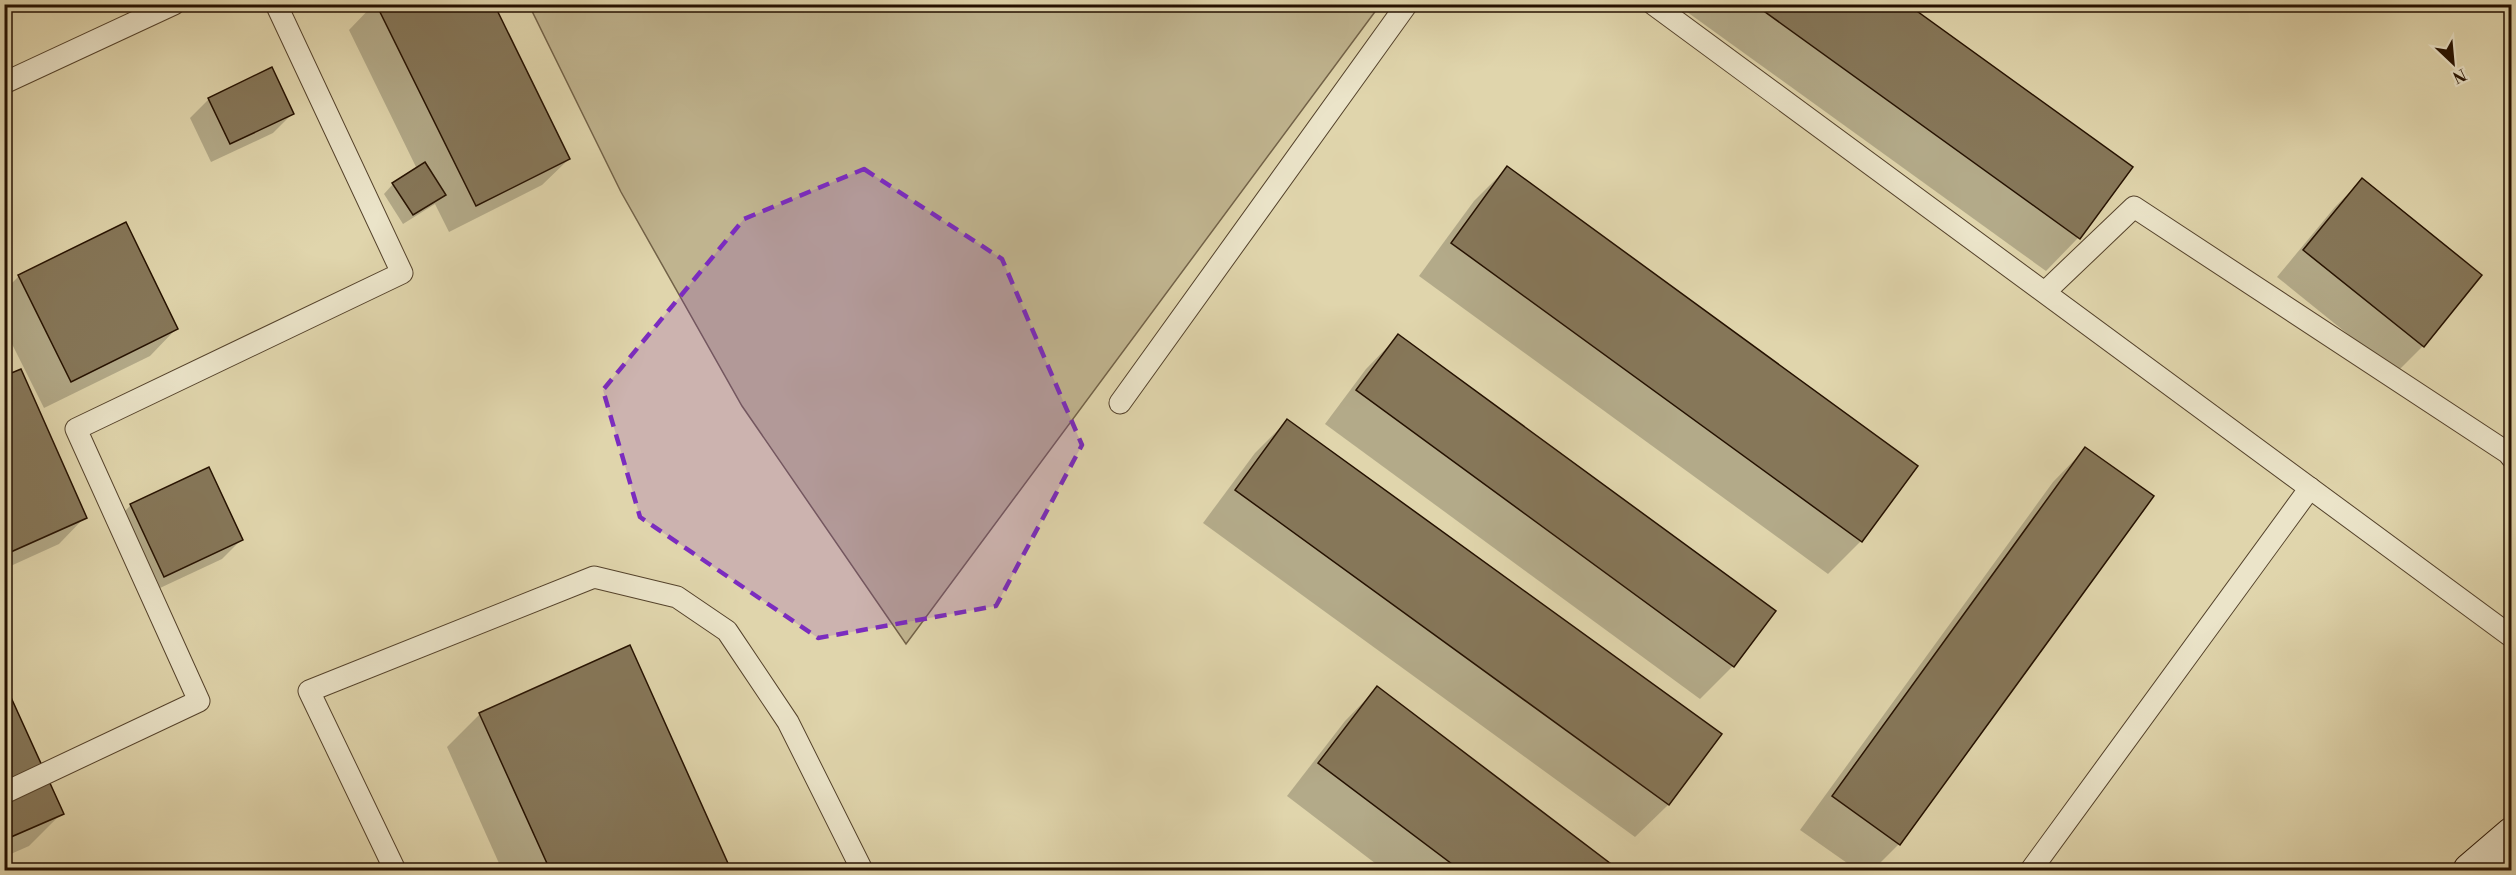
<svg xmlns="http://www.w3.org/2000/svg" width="2516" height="875" font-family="'Libre Bodoni',serif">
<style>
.green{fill:#c0b48f;stroke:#726248;stroke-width:1.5}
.shadow{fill:#0003}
.building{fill:#867759;stroke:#251100;stroke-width:1.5}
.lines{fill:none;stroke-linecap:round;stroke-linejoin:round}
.lane-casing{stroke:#54422b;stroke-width:23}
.secondary-casing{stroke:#251100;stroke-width:35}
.lane{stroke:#ebe4c9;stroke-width:21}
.secondary{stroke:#ebe4c9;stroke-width:33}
.marked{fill:#7b2cbf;fill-opacity:0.2;stroke:#7b2cbf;stroke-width:4.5;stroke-dasharray:12 8;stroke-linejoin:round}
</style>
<rect width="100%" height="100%" fill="#e0d5ac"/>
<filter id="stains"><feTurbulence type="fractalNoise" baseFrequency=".00333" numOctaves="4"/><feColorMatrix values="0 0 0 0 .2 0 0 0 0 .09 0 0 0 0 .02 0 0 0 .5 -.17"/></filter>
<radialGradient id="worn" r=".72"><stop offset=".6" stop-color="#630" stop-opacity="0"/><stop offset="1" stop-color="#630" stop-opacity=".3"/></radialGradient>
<polygon class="green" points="529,5 1380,5 906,644 742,406 621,192"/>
<g class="shadow">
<polygon points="374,4 492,4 569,159 542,185 449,232 435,204 403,224 384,194 393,184 417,169 349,30"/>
<polygon points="1676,4 1904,4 2131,168 2078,238 2046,271"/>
<polygon points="209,99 292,114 273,133 211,162 190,118"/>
<polygon points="1507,168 1861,541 1828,574 1419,276 1474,201"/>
<polygon points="2362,180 2423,346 2396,373 2277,277 2335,207"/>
<polygon points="19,276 176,329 150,356 44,408 4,328 4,291"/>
<polygon points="1398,336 1733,666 1700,699 1325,424 1366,369"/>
<polygon points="4,378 85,517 59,544 4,569"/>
<polygon points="1287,421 1719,735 1668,805 1635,837 1203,523 1255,453"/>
<polygon points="2085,449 2152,496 1899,844 1873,870 1857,870 1800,830 2053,482"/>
<polygon points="131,505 241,540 222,559 145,595 112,524"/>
<polygon points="629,647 730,870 502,870 447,747 480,714"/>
<polygon points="4,686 62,813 29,846 4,857"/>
<polygon points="1377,688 1617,870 1384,870 1287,796 1345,721"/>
</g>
<g class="building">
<polygon points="376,4 494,4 570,159 476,206"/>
<polygon points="1754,4 1907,4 2133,167 2080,239"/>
<polygon points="272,67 294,114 230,144 208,98"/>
<polygon points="425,162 446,195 413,215 392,183"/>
<polygon points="1507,166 1918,466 1862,542 1451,243"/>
<polygon points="2362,178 2482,275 2424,347 2303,250"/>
<polygon points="126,222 178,329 71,382 18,275"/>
<polygon points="1398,334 1776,611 1734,667 1356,390"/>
<polygon points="21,369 87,518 4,555 4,376"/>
<polygon points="1287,419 1722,734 1669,805 1235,490"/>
<polygon points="2085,447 2154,496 1900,845 1832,796"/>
<polygon points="209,467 243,540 164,577 130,504"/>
<polygon points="630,645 731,870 550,870 479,713"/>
<polygon points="4,682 64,814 4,840"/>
<polygon points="1377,686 1619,870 1460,870 1318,763"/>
</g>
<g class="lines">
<g class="lane-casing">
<g id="lane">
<polyline points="1653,4 2512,637"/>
<polyline points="4,83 174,4"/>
<polyline points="2045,292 2134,207 2508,453 2512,458"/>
<polyline points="1120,403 1407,4"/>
<polyline points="4,793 199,701 76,429 402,273 276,4"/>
<polyline points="395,870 309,691 594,577 677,597 727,631 788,722 862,870"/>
<polyline points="2031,870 2310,488"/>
</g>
</g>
<g class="secondary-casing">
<polyline id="secondary" points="2470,870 2512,834"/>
</g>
<use href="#lane" class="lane"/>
<use href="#secondary" class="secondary"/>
</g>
<path class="marked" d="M864,169L1002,259L1082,445L996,606L818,638L640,517L603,390L744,219Z"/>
<rect width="2516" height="875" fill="none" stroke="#e0d5ac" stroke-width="24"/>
<rect x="6" y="6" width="2504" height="863" fill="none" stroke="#251100" stroke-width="3"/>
<rect x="12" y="12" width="2492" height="851" fill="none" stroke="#251100" stroke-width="1.5"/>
<g transform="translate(2453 63) rotate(154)" stroke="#ebe4c9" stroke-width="4.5" paint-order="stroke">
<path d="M0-4.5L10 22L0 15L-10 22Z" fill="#251100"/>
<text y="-9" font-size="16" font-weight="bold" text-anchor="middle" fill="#251100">N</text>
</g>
<rect width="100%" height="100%" filter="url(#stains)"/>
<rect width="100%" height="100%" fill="url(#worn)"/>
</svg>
